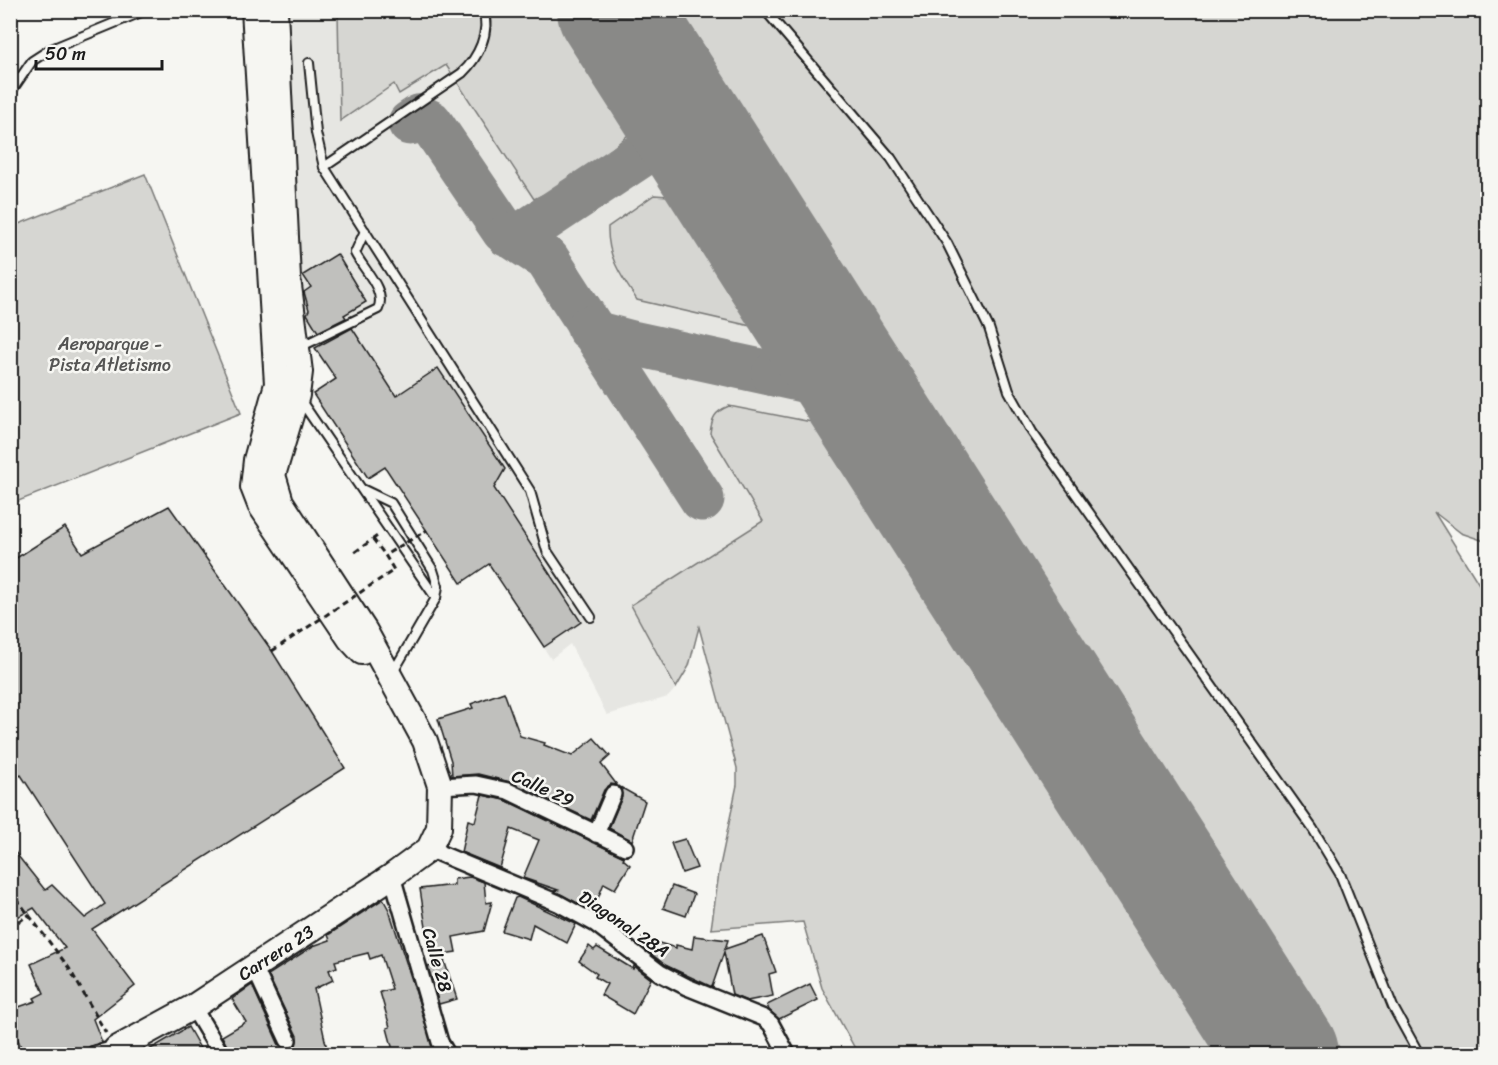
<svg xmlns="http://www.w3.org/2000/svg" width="1498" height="1065" font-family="Sriracha,sans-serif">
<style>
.built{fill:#e6e6e2}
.green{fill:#d6d6d2;stroke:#797977;stroke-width:1.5}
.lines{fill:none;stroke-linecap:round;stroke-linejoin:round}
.taxiway{stroke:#898987;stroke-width:45}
.runway{stroke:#898987;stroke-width:114}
.building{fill:#c0c0bd;stroke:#1c1c1c;stroke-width:1.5}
.lane-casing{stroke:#1c1c1c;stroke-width:12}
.street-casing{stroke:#1c1c1c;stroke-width:20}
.primary-casing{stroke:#1c1c1c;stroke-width:28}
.path{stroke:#1c1c1c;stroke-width:3;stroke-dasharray:6 4.5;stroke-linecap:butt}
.lane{stroke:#f6f6f2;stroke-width:8}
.street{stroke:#f6f6f2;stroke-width:15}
.primary{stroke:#f6f6f2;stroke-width:24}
.path-bridge{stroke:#1c1c1c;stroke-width:3;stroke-dasharray:6 4.5;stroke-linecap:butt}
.labels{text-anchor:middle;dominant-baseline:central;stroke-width:5;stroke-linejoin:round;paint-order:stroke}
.park-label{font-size:18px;fill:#545453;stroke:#f6f6f2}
.street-label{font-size:18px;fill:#1c1c1c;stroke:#f6f6f2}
</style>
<rect width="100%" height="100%" fill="#f6f6f2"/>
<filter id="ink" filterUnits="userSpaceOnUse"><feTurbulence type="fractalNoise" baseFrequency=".0167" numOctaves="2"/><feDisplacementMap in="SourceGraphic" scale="12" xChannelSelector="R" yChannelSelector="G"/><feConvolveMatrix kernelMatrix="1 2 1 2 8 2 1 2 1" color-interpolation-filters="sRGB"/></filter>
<g filter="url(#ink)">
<polygon class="built" points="286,11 1117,11 1487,597 1487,1054 858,1054 822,988 803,922 711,929 720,866 737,785 737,768 699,627 689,666 676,688 668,697 607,715 570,644 551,659 489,564 461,583 385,467 368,478 313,394 335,379 315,348 323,342 318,331 313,333 300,307 298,233"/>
<g class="green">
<path d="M338,11H566L639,125C607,155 574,181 534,199L446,65L399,94L394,84L340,121Z"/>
<polygon points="669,11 1487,11 1487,542 1461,533 1434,512 1487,597 1487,1054 1343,1054"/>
<polygon points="145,174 241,413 11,504 11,227"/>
<path d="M654,195L668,196L751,326L637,300C621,276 607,257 608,227Z"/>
<path d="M729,406L827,425L1236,1054H858L822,988L803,922L711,929L720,866L737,785V768L699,627L689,666L676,688L631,605L763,521L710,433C712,418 714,412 729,406Z"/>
</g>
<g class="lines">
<g class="taxiway">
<polyline points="410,123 419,117 430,122 504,231 547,259 702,499"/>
<path d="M646,152C676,147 692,152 716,169"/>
<path d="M508,235L524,233L646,152C664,131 666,111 662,85"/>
<polyline points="589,328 598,334 632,343 830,386 852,396 876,419"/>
<path d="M774,374C806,369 812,334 805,308"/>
</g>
<polyline class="runway" points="614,10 1282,1054"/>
</g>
<g class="building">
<polygon points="337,254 366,302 344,315 346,318 318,332 307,314 309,310 304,292 311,287 303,275"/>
<polygon points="352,328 396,396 438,368 505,469 494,488 581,622 544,647 489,564 461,583 385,467 368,478 313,394 336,379 315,348"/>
<polygon points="169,506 272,651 345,768 92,929 135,986 93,1019 102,1042 74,1054 72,1049 55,1054 24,1054 10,1021 10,1010 36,1001 34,998 44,993 31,964 65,948 34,908 10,921 10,846 45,890 52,885 85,918 105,904 21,775 10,782 10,562 65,527 82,553"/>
<polygon points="504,692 520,736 545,743 544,745 572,756 594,738 610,756 601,764 617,785 611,784 604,790 591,820 510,782 478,774 452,776 451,761 438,719 473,708 471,704"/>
<polygon points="620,787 645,801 632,841 609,828 622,797"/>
<polygon points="482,795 505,800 624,857 623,859 630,865 615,889 604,883 593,911 554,891 558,890 523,878 539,840 511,829 500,868 461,852 468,820 475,822"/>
<polygon points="685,839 697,868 682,873 671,843"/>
<polygon points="470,877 484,882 486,903 492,902 484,931 453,937 456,952 442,954 457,999 439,1004 428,967 432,966 420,889 454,885 454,879"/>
<polygon points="672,886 694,894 686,916 663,908"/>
<polygon points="518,897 576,924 567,943 533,924 529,939 502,931 515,898"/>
<polygon points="383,899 389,910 436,1054 394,1054 387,1028 390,1027 380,992 392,989 381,955 370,959 368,953 335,961 337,967 329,970 333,980 314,989 328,1054 231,1054 222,1036 246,1022 232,999 252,985 279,1045 288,1050 296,1046 297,1036 268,975 313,946 330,940 328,935"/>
<polygon points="694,936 728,940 725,949 763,936 776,972 769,974 773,996 747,1001 732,995 724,952 712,987 665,965 640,945 642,938 676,948 676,945 692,949"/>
<polygon points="589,946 594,950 597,947 633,969 634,966 651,979 633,1014 601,995 607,984 595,977 597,974 579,961"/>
<polygon points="810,984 818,1000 779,1019 769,1010 767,1005"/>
<polygon points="188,1027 201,1050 205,1047 210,1054 142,1054"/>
</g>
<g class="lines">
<g class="lane-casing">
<g id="lane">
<polyline points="765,10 891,158 947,243 989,328 1009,391 1032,432 1313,829 1340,874 1393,1007 1419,1054"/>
<polyline points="309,63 316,133 324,167 530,491 547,551 591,617"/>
<polyline points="10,93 32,61 49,50 146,10"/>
<path d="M324,167L462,73C478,58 491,32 483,10"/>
<path d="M300,347L378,309C387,291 363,269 355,253L365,231"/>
<polyline points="301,401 436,598 392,674"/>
<polyline points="364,490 391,503 433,570 438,586 436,598"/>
</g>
</g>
<g class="street-casing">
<g id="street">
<polyline points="440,786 476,784 508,791 625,847"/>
<polyline points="596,834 613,794"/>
<polyline points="429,849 558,903 596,924 660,973 687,987 764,1018 771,1024 787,1054"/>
<polyline points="392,876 440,1042 447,1054"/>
<polyline points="254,967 288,1040"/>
<polyline points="193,1007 221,1054"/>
<polyline points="95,1054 116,1049"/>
</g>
</g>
<g class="primary-casing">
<g id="primary">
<polyline points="254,10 277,384 256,460 253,487 260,505 350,639 362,652"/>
<polyline points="118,1054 116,1049 193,1007 392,876 429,849 439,828 440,786 425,741 365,631 281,502 273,475 297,395 300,372 288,278 275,10"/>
</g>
</g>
<g class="path">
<polyline points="373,539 385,555"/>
<polyline points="355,552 380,534"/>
<polyline points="10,890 69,968 106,1033"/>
<polyline points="10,928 30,914"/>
</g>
<use href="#lane" class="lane"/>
<use href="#street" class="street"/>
<use href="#primary" class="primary"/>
<polyline class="path-bridge" points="272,651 394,570 385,555 427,530"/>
</g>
</g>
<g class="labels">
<g class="park-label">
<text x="110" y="344">Aeroparque -<tspan x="110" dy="21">Pista Atletismo</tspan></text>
</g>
<g class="street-label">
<text transform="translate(543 788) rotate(24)">Calle 29</text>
<text transform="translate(624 924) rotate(34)">Diagonal 28A</text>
<text transform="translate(276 953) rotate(-33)">Carrera 23</text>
<text transform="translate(437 960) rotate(74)">Calle 28</text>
</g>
</g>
<rect width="1498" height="1065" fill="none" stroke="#f6f6f2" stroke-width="36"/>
<rect x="18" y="18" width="1462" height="1029" fill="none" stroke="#1c1c1c" stroke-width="2" filter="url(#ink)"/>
<path d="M36 60v9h126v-9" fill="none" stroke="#1c1c1c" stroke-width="3"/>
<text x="45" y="60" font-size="18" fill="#1c1c1c" stroke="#f6f6f2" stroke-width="4.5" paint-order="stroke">50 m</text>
</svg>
